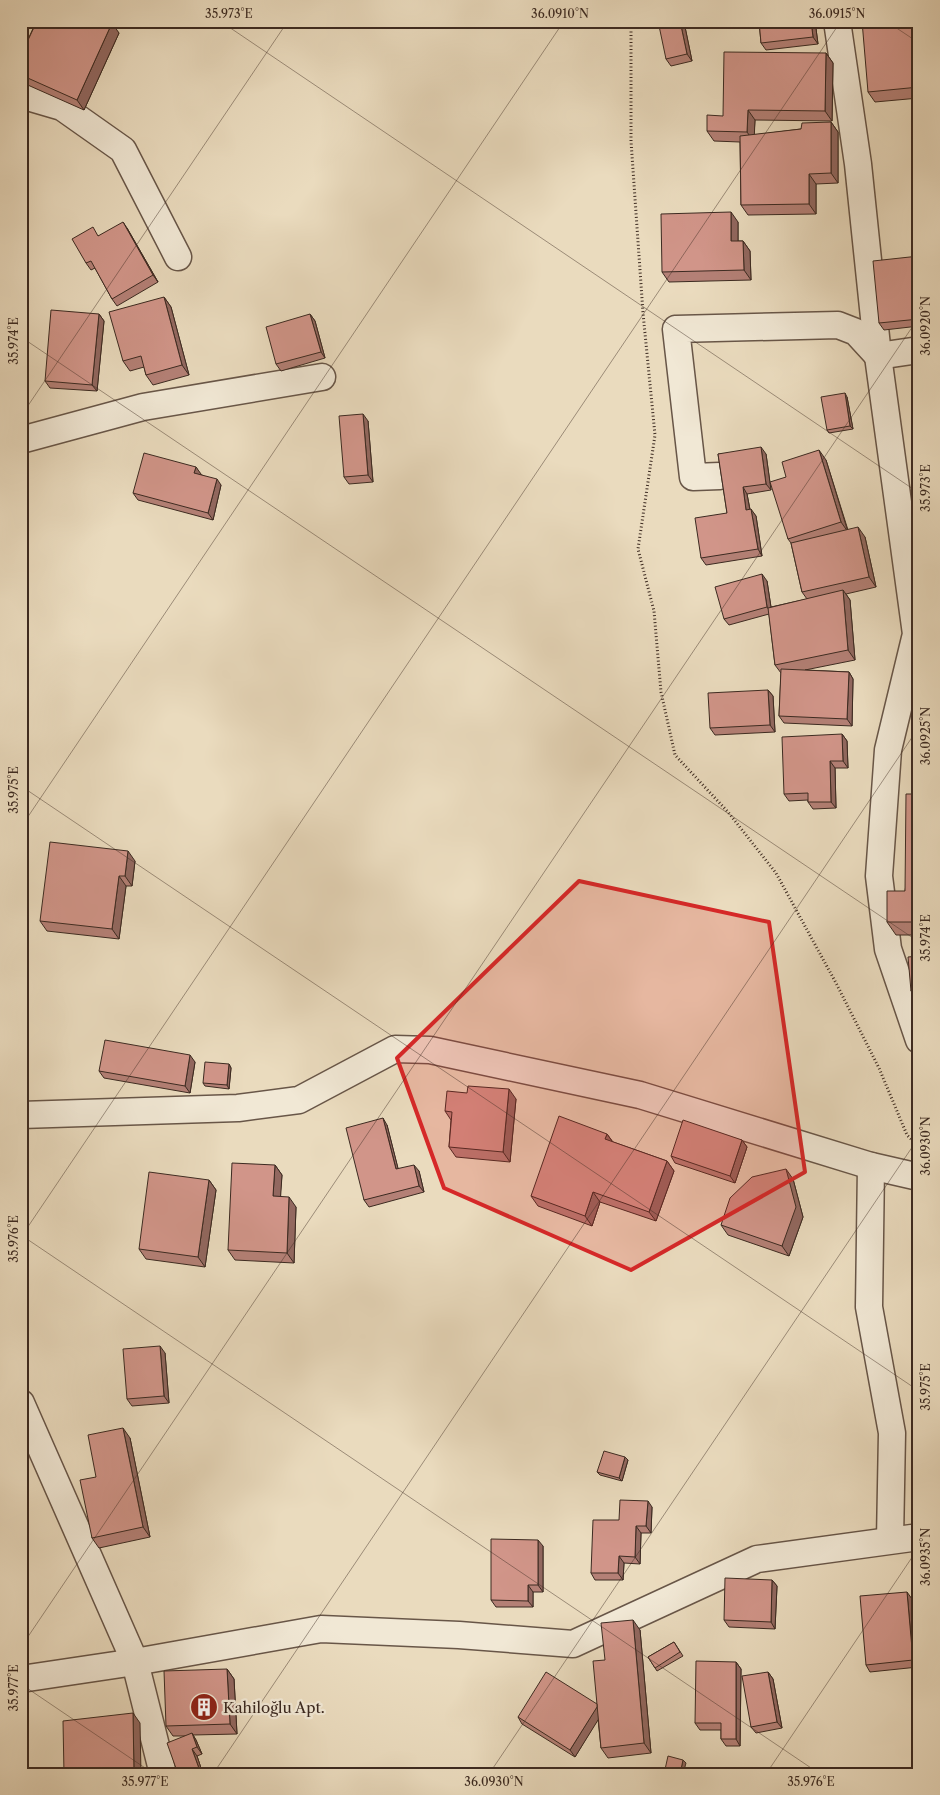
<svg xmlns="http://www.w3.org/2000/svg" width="940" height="1795" font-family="'Libre Caslon Text',serif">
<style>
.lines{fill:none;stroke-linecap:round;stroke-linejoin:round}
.minor-casing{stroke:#685648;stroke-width:29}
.path{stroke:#3c2a21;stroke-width:3;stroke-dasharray:1 2.5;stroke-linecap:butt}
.minor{stroke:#f1e8d5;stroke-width:26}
.wall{fill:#b48076;stroke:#3c2a21}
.shaded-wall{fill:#926860;stroke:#3c2a21}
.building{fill:#d19589;stroke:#3c2a21}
.marked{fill:#d62828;fill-opacity:0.2;stroke:#d62828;stroke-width:4;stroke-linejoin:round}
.ticks{fill:none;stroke:#3c2a21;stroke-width:1;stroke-opacity:0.45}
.labels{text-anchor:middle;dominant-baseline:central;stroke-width:4.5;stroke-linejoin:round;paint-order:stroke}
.poi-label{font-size:15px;fill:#3c2a21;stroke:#f1e8d5;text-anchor:start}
.neatline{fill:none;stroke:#3c2a21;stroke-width:2}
.ticks-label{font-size:12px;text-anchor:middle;fill:#3c2a21}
</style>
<rect width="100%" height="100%" fill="#eadbbe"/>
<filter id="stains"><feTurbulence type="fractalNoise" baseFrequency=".004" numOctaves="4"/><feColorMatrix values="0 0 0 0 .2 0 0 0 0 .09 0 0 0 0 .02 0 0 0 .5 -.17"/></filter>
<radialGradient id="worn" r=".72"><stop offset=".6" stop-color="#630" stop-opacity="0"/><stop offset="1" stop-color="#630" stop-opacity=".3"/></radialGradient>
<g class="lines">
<g class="minor-casing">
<g id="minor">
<polyline points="837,21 858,164 878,356 916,634 888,750 879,876 888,949 919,1040"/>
<polyline points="21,95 62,107 123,150 178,257"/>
<polyline points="878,356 919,350"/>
<polyline points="21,440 143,407 322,377"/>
<polyline points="720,476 693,477 676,329 838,325 856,332 878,356"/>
<polyline points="21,1115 238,1108 299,1100 395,1049 430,1050 640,1095 871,1166 919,1177"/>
<polyline points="871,1166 869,1307 892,1433 890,1540"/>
<polyline points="21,1403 135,1662 163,1774"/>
<polyline points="21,1679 135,1662 321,1629 459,1635 573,1644 757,1559 919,1537"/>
</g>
</g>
<polyline class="path" points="631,21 631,141 643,313 655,435 638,549 654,611 661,692 675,755 728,812 776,873 836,983 879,1068 907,1135 919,1147"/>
<use href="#minor" class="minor"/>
</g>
<g class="wall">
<polygon points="30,21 108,21 119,33 84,110 21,82 21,55 35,24"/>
<polygon points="759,21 815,21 818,44 766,50 761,43"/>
<polygon points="919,21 919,98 875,102 868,92"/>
<polygon points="684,22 692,61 671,66 666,59"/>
<polygon points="826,53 833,63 832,121 755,120 754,135 801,129 831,122 838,132 838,183 816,184 816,214 748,215 741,205 740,142 714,141 707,131 723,116"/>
<polygon points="738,222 738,241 743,241 750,251 751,280 669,282 662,272"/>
<polygon points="127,228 158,282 117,306 112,299 95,268 91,270 86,263 98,236"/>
<polygon points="919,256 919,326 884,330 879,323"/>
<polygon points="164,297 171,307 189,375 153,385 146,375 144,367 130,371 123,361"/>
<polygon points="99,314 104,321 97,391 50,388 45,381"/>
<polygon points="310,314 315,321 325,358 281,371 276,364"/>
<polygon points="847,397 853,429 829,433 827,430"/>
<polygon points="368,421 373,482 349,484 344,477"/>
<polygon points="718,454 766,454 771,490 747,494 750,509 756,516 762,556 706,565 701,558 727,513"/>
<polygon points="826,460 848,530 865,537 876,587 846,594 850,600 855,660 805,670 849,672 853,679 852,726 784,723 779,716 781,673 775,665 769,614 729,625 724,619 767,581 771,607 807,599 802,592 791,543 788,539 786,477"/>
<polygon points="196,467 200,474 221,485 213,520 138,500 133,493"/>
<polygon points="768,690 773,696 775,732 715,735 710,728"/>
<polygon points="842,734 847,741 848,768 835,768 836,808 813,809 808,802 808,800 789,801 784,794"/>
<polygon points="919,794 919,935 896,935 887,922 905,891"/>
<polygon points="135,861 132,886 126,886 119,939 47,931 40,921"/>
<polygon points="919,956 919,1000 918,1001 911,991"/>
<polygon points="195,1062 190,1093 104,1078 99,1071"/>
<polygon points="229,1064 231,1068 229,1089 205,1086 203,1083"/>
<polygon points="516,1099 510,1162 456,1157 449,1147 451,1120 445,1111"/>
<polygon points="387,1125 398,1169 419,1171 424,1192 369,1207 364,1200"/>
<polygon points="607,1134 613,1142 667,1161 674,1171 656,1221 600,1202 592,1226 538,1206 531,1196"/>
<polygon points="742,1140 747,1147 735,1183 675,1163 671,1156"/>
<polygon points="275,1165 282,1175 280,1196 296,1207 294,1263 235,1260 228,1250"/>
<polygon points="793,1179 803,1217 789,1256 728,1235 721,1225"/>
<polygon points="209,1180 216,1190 205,1267 146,1259 139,1249"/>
<polygon points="165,1353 169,1403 132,1406 127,1399"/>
<polygon points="130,1438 150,1537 99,1548 92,1538 96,1477"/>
<polygon points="625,1457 628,1460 622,1481 600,1475 597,1472"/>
<polygon points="652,1507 651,1533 641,1533 640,1564 624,1563 623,1580 595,1580 591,1573 619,1520"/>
<polygon points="543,1546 543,1592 533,1592 533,1607 496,1607 491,1600"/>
<polygon points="772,1580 777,1586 775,1629 729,1627 724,1620"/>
<polygon points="912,1599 918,1667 870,1672 866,1665"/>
<polygon points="640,1630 651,1753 608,1758 601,1748 598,1719 575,1757 522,1724 518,1717 597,1704 605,1660"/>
<polygon points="674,1642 683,1656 657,1671 648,1657"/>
<polygon points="736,1662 741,1669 740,1746 726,1746 721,1739 721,1730 700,1730 695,1723"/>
<polygon points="227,1669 234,1679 237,1734 193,1735 196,1740 202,1754 197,1756 203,1774 178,1774 185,1736 173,1736 166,1726"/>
<polygon points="768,1672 773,1679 782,1728 756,1733 751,1727"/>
</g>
<g class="shaded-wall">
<polygon points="680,21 683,21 684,22 692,61 687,54"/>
<polygon points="811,21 815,21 818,44 813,37"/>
<polygon points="913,21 919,21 919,84"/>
<polygon points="112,23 119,33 84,110 77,100"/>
<polygon points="826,53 833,63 832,121 825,111"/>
<polygon points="748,110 755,120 754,142 747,132"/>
<polygon points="831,122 838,132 838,183 831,173"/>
<polygon points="809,174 816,184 816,214 809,204"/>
<polygon points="731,212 738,222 738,251 731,241"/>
<polygon points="123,222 127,228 158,282 153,275"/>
<polygon points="743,241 750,251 751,280 744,270"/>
<polygon points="164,297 171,307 189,375 182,365"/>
<polygon points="99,314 104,321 97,391 92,385"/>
<polygon points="310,314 315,321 325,358 321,352"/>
<polygon points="845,393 847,397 853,429 850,426"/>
<polygon points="363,414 368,421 373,482 368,475"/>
<polygon points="761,447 766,454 771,490 766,484"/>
<polygon points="819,450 826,460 848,532 841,522"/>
<polygon points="196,467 201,474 199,480 194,473"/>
<polygon points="217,479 221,485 213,520 208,513"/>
<polygon points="743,487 747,494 751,516 746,510"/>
<polygon points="751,509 756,516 762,556 758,549"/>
<polygon points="858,527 865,537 876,587 869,577"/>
<polygon points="762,574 767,581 772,614 767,607"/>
<polygon points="843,590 850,600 855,660 848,650"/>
<polygon points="849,672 853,679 852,726 847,719"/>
<polygon points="768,690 773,696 775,732 770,725"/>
<polygon points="842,734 847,741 848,768 843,761"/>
<polygon points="830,761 835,768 836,808 831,802"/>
<polygon points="128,851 135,861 132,886 125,876"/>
<polygon points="119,876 126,886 119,939 112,929"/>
<polygon points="190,1055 195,1062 190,1093 185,1086"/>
<polygon points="229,1064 231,1068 229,1089 227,1085"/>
<polygon points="509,1089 516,1099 510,1162 503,1152"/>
<polygon points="383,1118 387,1125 400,1176 396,1169"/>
<polygon points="607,1134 614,1144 605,1139"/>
<polygon points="742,1140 747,1147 735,1183 730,1176"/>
<polygon points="667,1161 674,1171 656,1221 649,1212"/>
<polygon points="275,1165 282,1175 280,1206 273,1196"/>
<polygon points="414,1165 419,1171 424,1192 419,1186"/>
<polygon points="786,1169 793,1179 803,1217 789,1256 782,1246"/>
<polygon points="209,1180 216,1190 205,1267 198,1257"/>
<polygon points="593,1192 600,1202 592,1226 585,1216"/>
<polygon points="289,1197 296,1207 294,1263 287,1253"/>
<polygon points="160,1346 165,1353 169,1403 164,1396"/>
<polygon points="123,1428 130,1438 150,1537 143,1527"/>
<polygon points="625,1457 628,1460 622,1481 619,1478"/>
<polygon points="648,1501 652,1507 651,1533 646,1526"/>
<polygon points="636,1526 641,1533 640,1564 635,1557"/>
<polygon points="538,1540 543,1546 543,1592 538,1585"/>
<polygon points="619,1556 624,1563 623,1580 618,1573"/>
<polygon points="772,1580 777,1586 775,1629 771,1622"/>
<polygon points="528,1585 533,1592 533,1607 528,1601"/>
<polygon points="907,1592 912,1599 918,1667 913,1660"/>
<polygon points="633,1620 640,1630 651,1753 644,1743"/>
<polygon points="736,1662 741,1669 740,1746 736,1739"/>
<polygon points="227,1669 234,1679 237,1734 230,1724"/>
<polygon points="768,1672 773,1679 782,1728 777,1722"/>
<polygon points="598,1705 603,1712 575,1757 570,1750"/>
<polygon points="133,1713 140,1723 141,1774 134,1774"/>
<polygon points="192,1733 196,1740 202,1754 197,1747"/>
<polygon points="192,1749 197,1756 203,1774 201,1774"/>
<polygon points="683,1760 686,1763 683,1774 680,1774"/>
</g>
<g class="building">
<polygon points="37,21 108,21 112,23 77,100 21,75 21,55"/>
<polygon points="658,21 680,21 687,54 666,59"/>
<polygon points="759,21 811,21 813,37 761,43"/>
<polygon points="862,21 913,21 919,87 868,92"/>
<polygon points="724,52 826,53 825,111 748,110 747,132 707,131 707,115 723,116"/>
<polygon points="831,122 831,173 809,174 809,204 741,205 740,136 801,129 802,123"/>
<polygon points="731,212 731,241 743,241 744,270 662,272 661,214"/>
<polygon points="123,222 153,275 112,299 91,261 86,263 72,239 93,227 98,236"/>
<polygon points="919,256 919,319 879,323 873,261"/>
<polygon points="164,297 182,365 146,375 141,356 123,361 109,312"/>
<polygon points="51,310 99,314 92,385 45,381"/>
<polygon points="310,314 321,352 276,364 266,327"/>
<polygon points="845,393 850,426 827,430 821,397"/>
<polygon points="363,414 368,475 344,477 339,416"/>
<polygon points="761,447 766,484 743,487 746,510 751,509 758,549 701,558 695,518 727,513 718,454"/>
<polygon points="819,450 841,522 788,539 770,482 786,477 782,462"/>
<polygon points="144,453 196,467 194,473 217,479 208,513 133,493"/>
<polygon points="858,527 869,577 802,592 791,543"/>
<polygon points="762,574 767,607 724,619 715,587"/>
<polygon points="843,590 848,650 775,665 768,608"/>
<polygon points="781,669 849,672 847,719 779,716"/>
<polygon points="768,690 770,725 710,728 708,693"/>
<polygon points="842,734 843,761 830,761 831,802 808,802 808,793 784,794 782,737"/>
<polygon points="906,794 919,794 919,922 887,922 887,891 905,891"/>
<polygon points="50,842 128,851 125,876 119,876 112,929 40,921"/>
<polygon points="919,956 919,990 911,991 908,957"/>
<polygon points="105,1040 190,1055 185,1086 99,1071"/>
<polygon points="205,1062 229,1064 227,1085 203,1083"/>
<polygon points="468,1086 509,1089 503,1152 449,1147 452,1112 445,1111 447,1091 467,1093"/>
<polygon points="559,1116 607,1134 605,1139 667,1161 649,1212 593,1192 585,1216 531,1196"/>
<polygon points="383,1118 396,1169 414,1165 419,1186 364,1200 346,1128"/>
<polygon points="683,1120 742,1140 730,1176 671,1156"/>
<polygon points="232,1163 275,1165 273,1196 289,1197 287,1253 228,1250"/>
<polygon points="786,1169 796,1207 782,1246 721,1225 730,1198 752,1177"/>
<polygon points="149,1172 209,1180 198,1257 139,1249"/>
<polygon points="160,1346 164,1396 127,1399 123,1349"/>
<polygon points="123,1428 143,1527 92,1538 80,1480 96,1477 88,1435"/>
<polygon points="604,1451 625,1457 619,1478 597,1472"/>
<polygon points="620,1500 648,1501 646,1526 636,1526 635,1557 619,1556 618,1573 591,1573 593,1520 619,1520"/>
<polygon points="491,1539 538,1540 538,1585 528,1585 528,1601 491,1600"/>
<polygon points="725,1578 772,1580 771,1622 724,1620"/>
<polygon points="907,1592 913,1660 866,1665 860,1596"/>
<polygon points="633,1620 644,1743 601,1748 593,1661 605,1660 601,1623"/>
<polygon points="674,1642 680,1652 655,1668 648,1657"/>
<polygon points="696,1661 736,1662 736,1739 721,1739 721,1723 695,1723"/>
<polygon points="227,1669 230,1724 166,1726 164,1671"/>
<polygon points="546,1672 597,1704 597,1707 570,1750 518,1717"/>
<polygon points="768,1672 777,1722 751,1727 742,1676"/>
<polygon points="133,1713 134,1774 64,1774 63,1721"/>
<polygon points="192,1733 197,1747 192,1749 201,1774 178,1774 167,1743"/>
<polygon points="668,1756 683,1760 680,1774 664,1774"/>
<polygon points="578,1771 579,1774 565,1774"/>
</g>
<path class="marked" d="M579,881L769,922L805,1172L631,1270L444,1188L397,1058Z"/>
<path class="ticks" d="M220,21L919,493M886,21L919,43M21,337L919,942M21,416L288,21M21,786L919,1391M21,827L564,21M21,1235L820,1774M21,1237L841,21M21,1647L919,317M21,1684L154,1774M213,1774L919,727M489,1774L919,1137M766,1774L919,1547"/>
<defs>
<g id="building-disc" transform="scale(1.4375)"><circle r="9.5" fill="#8f2418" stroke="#f1e8d5"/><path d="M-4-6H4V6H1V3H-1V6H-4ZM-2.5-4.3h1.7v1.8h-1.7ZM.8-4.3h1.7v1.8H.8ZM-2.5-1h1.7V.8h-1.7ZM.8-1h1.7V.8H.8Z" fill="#fff"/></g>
</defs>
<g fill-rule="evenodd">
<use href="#building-disc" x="204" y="1707"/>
</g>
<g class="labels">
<g class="poi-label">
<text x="223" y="1707">Kahiloğlu Apt.</text>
</g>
</g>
<rect width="940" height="1795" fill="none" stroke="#eadbbe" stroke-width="55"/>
<rect x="28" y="28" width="884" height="1740" class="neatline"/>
<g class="ticks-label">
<text x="229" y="18">35.973°E</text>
<text x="560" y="18">36.0910°N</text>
<text x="837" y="18">36.0915°N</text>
<text transform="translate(926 326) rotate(-90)" y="4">36.0920°N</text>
<text transform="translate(14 341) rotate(-90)" y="4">35.974°E</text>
<text transform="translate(926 488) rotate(-90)" y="4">35.973°E</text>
<text transform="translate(926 736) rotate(-90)" y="4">36.0925°N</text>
<text transform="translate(14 790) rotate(-90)" y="4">35.975°E</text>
<text transform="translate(926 938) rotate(-90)" y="4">35.974°E</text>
<text transform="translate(926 1146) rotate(-90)" y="4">36.0930°N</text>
<text transform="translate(14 1239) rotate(-90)" y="4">35.976°E</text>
<text transform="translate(926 1387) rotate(-90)" y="4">35.975°E</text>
<text transform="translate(926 1557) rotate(-90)" y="4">36.0935°N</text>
<text transform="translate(14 1688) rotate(-90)" y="4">35.977°E</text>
<text x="145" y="1786">35.977°E</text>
<text x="494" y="1786">36.0930°N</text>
<text x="811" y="1786">35.976°E</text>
</g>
<rect width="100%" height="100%" filter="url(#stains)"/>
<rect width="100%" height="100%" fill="url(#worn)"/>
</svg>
